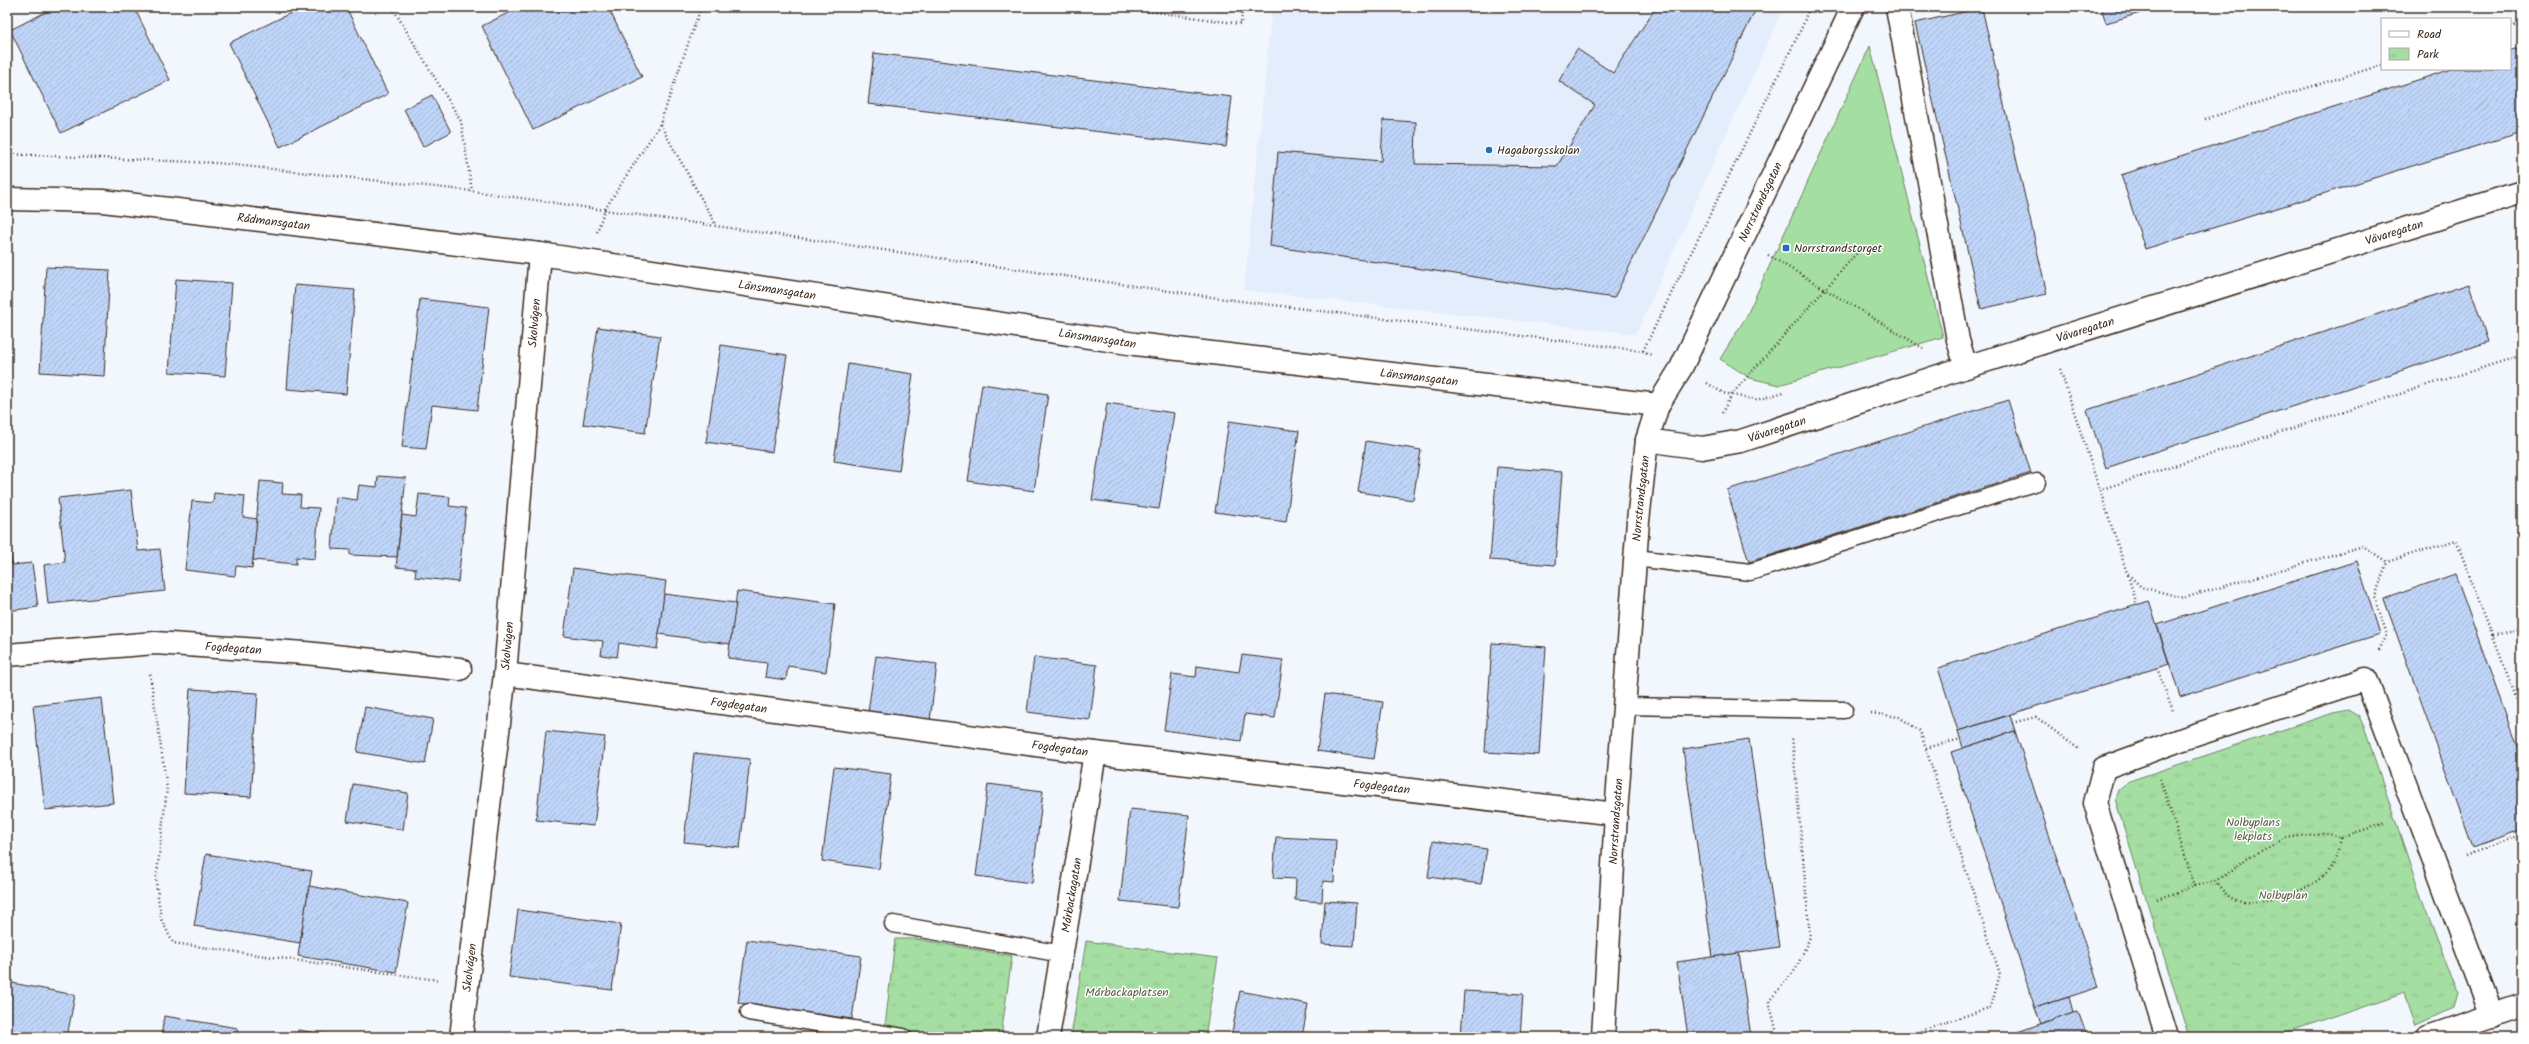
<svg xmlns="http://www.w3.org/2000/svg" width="2529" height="1044" font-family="Kalam,sans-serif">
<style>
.built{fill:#e3edfc}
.grass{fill:#a5dea3;stroke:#708460}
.park{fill:url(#park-tufts);stroke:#708460}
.building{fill:url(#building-hatch);stroke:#3b2a1e}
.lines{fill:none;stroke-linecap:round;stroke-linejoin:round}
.lane-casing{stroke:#3b2a1e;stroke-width:19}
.street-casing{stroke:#3b2a1e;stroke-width:25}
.path{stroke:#3b2a1e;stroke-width:2.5;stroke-dasharray:1 3;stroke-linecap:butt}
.lane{stroke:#fff;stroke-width:16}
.street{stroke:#fff;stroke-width:22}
.poi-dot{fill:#1f6fb2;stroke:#fff;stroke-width:1.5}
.labels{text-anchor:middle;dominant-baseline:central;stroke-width:3;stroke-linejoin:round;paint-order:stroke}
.poi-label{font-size:12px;fill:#3b2a1e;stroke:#fff;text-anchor:start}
.street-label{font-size:12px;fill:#3b2a1e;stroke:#fff}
.park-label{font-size:12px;fill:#5b6046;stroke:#fff}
</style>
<defs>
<pattern id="park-tufts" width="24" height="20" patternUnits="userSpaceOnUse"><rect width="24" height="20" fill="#a5dea3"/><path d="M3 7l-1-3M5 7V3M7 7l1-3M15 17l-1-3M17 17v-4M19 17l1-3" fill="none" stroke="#8fbf8c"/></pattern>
<pattern id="building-hatch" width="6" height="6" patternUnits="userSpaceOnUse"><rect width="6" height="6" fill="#bfd5f9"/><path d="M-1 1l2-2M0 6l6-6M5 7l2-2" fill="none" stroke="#a5b7d5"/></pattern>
</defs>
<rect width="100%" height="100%" fill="#f2f7fe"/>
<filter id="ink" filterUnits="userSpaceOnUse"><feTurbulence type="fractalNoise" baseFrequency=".025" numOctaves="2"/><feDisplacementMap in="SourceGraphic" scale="8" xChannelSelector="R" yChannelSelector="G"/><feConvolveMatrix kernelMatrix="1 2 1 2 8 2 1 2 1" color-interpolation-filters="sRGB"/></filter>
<g filter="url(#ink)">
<g class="built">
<polygon points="1174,7 1232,7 1232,15"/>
<polygon points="1272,7 1782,7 1782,11 1636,334 1244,290"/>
</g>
<polygon class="grass" points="1870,46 1943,337 1779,385 1750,378 1720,359 1746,317"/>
<g class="park">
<polygon points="2349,710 2359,716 2364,727 2419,891 2454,984 2457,994 2453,1008 2416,1025 2405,993 2276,1037 2189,1037 2115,799 2118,790 2129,781 2333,713"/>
<polygon points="895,939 916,939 1012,956 1001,1037 930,1037 885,1027"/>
<polygon points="1086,941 1218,958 1205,1037 1071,1037"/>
</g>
<g class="building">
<polygon points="56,7 134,7 170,80 61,133 10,30"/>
<polygon points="303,7 346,7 388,94 280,147 229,43"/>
<polygon points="520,7 608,7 642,77 533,130 482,26"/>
<polygon points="1656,7 1757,7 1614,298 1270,246 1278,152 1381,161 1383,120 1416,122 1415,164 1557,166 1595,105 1559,81 1577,49 1613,73"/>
<polygon points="2101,7 2161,7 2106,23"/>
<polygon points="1982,8 2047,294 1981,309 1915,23"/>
<polygon points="2522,47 2522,132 2145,249 2121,175 2452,69 2510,69 2510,51"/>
<polygon points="874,53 1232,97 1226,147 868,104"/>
<polygon points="432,95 451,132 423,147 404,109"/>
<polygon points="46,267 110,270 104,376 40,372"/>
<polygon points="176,279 232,283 225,376 169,372"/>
<polygon points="2469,284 2488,342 2106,468 2087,410"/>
<polygon points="295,285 355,290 346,394 287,389"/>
<polygon points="420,299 489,307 477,410 432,405 426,449 402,447"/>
<polygon points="598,327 660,336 645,433 583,424"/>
<polygon points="721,345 787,355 772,452 706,442"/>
<polygon points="848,364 913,374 899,471 834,461"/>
<polygon points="982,384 1048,394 1034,491 968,481"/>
<polygon points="2008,400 2031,473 1749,562 1727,490"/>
<polygon points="1107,403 1174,413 1159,509 1092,500"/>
<polygon points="1229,421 1299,431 1286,522 1215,512"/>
<polygon points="1366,441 1421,450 1413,500 1358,492"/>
<polygon points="1497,467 1562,472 1555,565 1490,560"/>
<polygon points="378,476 406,478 397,557 350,555 350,550 332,549 336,497 357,500 359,485 377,487"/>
<polygon points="260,481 283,483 282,494 301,495 300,507 319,508 315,559 296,557 296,564 253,560"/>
<polygon points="131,490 138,551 160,549 165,591 48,604 44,565 65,562 58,498"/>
<polygon points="214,493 245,496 243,517 257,519 252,568 236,566 235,576 185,570 192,501 213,503"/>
<polygon points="419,494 450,497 449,506 466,508 458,582 415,577 416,569 396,567 402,515 416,517"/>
<polygon points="7,526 12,565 32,563 38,607 7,611"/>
<polygon points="2357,561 2380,634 2180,697 2157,625"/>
<polygon points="573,568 666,581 657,649 619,643 617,657 601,655 603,641 564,636"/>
<polygon points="2455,574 2522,760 2522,829 2473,847 2384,599"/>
<polygon points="737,591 835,604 826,672 788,666 786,680 765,677 767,663 728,658"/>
<polygon points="664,594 736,603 730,644 659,634"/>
<polygon points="2149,601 2169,664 1958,731 1938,668"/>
<polygon points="1492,643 1546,647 1539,755 1485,752"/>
<polygon points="1242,655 1283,660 1275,718 1245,714 1241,741 1164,730 1172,674 1196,677 1197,666 1239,672"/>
<polygon points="876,656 937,664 930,721 868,712"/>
<polygon points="1034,657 1097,665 1090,720 1027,712"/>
<polygon points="190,689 258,693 251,797 184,793"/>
<polygon points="1325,694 1383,702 1374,759 1317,751"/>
<polygon points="102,698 113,803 45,810 33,706"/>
<polygon points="365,707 433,719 425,764 357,752"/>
<polygon points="2010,715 2015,731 1963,748 1958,731"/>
<polygon points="546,731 605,737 594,826 536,820"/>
<polygon points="2015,731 2099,987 2035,1008 1951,752"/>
<polygon points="1749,739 1779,947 1713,957 1683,749"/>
<polygon points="694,753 750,759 740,848 684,842"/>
<polygon points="834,767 891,774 879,869 822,861"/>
<polygon points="353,784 408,793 403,830 347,821"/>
<polygon points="988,784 1043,791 1032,883 976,876"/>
<polygon points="1130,809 1189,815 1178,907 1120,901"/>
<polygon points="1276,837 1336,840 1334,882 1323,881 1322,902 1295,900 1296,879 1273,878"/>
<polygon points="1433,841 1487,849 1481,884 1428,877"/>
<polygon points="206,854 312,871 300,943 194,926"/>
<polygon points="309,886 408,903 396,972 298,956"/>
<polygon points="1325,901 1357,903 1354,946 1322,944"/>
<polygon points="518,910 621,924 612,990 509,977"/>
<polygon points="747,940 861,956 852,1019 738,1003"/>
<polygon points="1739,953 1751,1037 1688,1037 1677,962"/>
<polygon points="7,982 75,995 67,1037 7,1037"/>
<polygon points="1240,991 1308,1004 1302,1037 1231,1037"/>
<polygon points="1464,991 1523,994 1520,1037 1461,1037"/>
<polygon points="2069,997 2073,1012 2041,1024 2035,1008"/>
<polygon points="2078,1011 2087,1037 2004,1037 2073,1012"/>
<polygon points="164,1016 238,1028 236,1037 161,1037"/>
<polygon points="298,1030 343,1037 297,1037"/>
</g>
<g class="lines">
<g class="lane-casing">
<g id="lane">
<polyline points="1636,558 1750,572 2037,482"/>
<polyline points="1624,706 1844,710"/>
<polyline points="893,924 1062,954"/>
<polyline points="749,1012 903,1037"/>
</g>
</g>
<g class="street-casing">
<g id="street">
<polyline points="1897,7 1958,340 1966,367"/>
<path id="s1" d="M7,199L103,201L540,254L1135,344L1658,405"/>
<path id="s2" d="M1647,440L1702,448L1741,441L1966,367L2522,192"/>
<path id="s3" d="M7,655L155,643L305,653L460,669"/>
<path id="s4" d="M505,674L1095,753L1616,814"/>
<path id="s5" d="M461,1037L505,674L540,254"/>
<path id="s6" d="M1048,1037L1095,753"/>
<path id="s7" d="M1603,1037L1616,814L1638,521L1647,440L1658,405L1681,368L1853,7"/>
<polyline points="2167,1037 2095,803 2104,768 2183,739 2366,679 2492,1016"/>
<polyline points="2428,1037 2522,1005"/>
</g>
</g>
<g class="path">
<polyline points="224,7 229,7"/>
<polyline points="392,7 461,121 472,191"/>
<polyline points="1120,7 1241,24 1243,7"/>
<polyline points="2510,26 2522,23"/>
<polyline points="2205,119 2382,65"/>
<polyline points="660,124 716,225"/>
<polyline points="7,154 217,163 472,191 1225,299 1643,351 1653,356"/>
<polyline points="597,232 605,209 660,124 701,7"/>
<polyline points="1768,255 1923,348"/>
<polyline points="1643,351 1803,25 1809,7"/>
<polyline points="2060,369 2127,573 2141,587 2184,598 2363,546 2387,562 2456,540 2522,713"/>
<polyline points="1707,383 1723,393 1757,400 1784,392"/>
<polyline points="1722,413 1732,394 1857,253"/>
<polyline points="2099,490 2516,357 2522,361"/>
<polyline points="2128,575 2137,605"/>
<polyline points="2493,636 2522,627"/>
<polyline points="2379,651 2387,635 2375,597 2387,562"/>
<polyline points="2157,668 2173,711"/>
<polyline points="150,674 167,788 156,882 161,919 173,943 437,980"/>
<polyline points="1871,713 1899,717 1920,731 2000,974 1991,1007 1904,1037"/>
<polyline points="2012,723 2036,717 2080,750"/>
<polyline points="1926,748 1961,739"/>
<polyline points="2465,856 2522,834"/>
<path d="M2215,881C2219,886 2224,893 2230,897C2252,910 2309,892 2325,874C2335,863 2338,852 2341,837"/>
<polyline points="2195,886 2215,881 2232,871 2247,858 2286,838 2322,833 2341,837 2386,823"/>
<polyline points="2157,899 2195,886 2160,779"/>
<polyline points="1778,1037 1769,1001 1796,969 1810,937 1792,736"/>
</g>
<use href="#lane" class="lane"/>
<use href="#street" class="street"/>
</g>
</g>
<g class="poi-dot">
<circle cx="1489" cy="150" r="4"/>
<rect x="1782" y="244" width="8" height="8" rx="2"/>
</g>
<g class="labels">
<g class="poi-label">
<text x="1497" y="150">Hagaborgsskolan</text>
<text x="1794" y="248">Norrstrandstorget</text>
</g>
<g class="street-label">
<text stroke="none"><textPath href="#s7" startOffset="863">Norrstrandsgatan</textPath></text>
<text stroke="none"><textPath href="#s1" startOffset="268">Rådmansgatan</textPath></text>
<text stroke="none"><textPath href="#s2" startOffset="781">Vävaregatan</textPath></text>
<text stroke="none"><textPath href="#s1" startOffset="776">Länsmansgatan</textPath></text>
<text stroke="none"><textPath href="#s5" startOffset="718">Skolvägen</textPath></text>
<text stroke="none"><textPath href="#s2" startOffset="457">Vävaregatan</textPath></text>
<text stroke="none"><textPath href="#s1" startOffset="1100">Länsmansgatan</textPath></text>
<text stroke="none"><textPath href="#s1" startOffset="1424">Länsmansgatan</textPath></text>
<text stroke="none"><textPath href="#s2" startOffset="133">Vävaregatan</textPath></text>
<text stroke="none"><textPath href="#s7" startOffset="540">Norrstrandsgatan</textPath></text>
<text stroke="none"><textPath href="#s5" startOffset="394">Skolvägen</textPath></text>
<text stroke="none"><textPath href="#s3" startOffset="227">Fogdegatan</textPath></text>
<text stroke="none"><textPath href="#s4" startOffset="236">Fogdegatan</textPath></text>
<text stroke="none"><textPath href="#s4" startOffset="560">Fogdegatan</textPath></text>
<text stroke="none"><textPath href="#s4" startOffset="884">Fogdegatan</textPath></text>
<text stroke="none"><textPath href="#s7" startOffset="216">Norrstrandsgatan</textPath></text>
<text stroke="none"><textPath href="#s6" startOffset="144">Mårbackagatan</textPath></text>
<text stroke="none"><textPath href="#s5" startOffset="70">Skolvägen</textPath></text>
</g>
<g class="park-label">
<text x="2253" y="822">Nolbyplans<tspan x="2253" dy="14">lekplats</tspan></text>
<text x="2283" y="895">Nolbyplan</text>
<text x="1127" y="992">Mårbackaplatsen</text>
</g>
</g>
<rect width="2529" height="1044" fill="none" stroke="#fff" stroke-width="24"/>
<rect x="12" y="12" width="2505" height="1020" fill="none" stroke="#3b2a1e" stroke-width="1.5" filter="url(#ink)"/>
<rect x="2381" y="18" width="130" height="52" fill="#ffffff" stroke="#b1aaa5"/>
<rect x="2389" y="31" width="20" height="6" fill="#ffffff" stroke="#b1aaa5"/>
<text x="2417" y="38" font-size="12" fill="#3b2a1e">Road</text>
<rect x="2389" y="48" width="20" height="12" fill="url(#park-tufts)" stroke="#b1aaa5"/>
<text x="2417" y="58" font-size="12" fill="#3b2a1e">Park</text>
</svg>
